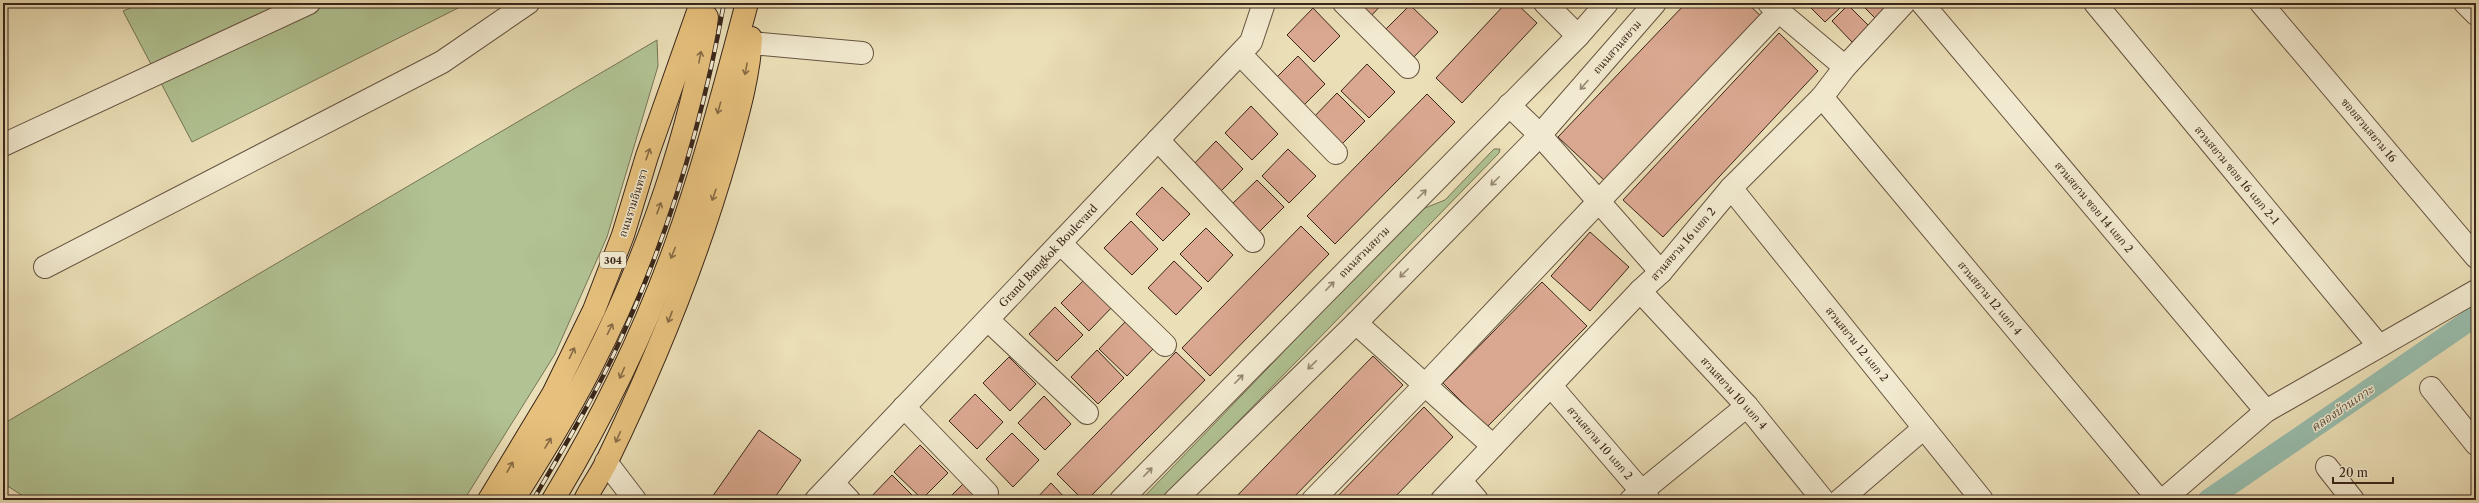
<svg xmlns="http://www.w3.org/2000/svg" width="2479" height="503" font-family="'Libre Caslon Text','Noto Serif Thai',serif">
<style>
.green{fill:#b1c393;stroke:#767456}
.lines{fill:none;stroke-linecap:round;stroke-linejoin:round}
.canal{stroke:#98bdad;stroke-width:21}
.building{fill:#daa890;stroke:#3a261a}
.minor-casing{stroke:#665441;stroke-width:24}
.highway-casing{stroke:#3a261a;stroke-width:24}
.minor{stroke:#f2ead0;stroke-width:22}
.highway{stroke:#e6c07c;stroke-width:22}
.rail-casing{stroke:#3a261a;stroke-width:4.5}
.rail{stroke:#f2ead0;stroke-width:3;stroke-dasharray:9;stroke-linecap:butt}
.oneway{stroke:#876b46}
.oneway2{stroke:#968875}
.labels{text-anchor:middle;dominant-baseline:central;stroke-width:3;stroke-linejoin:round;paint-order:stroke}
.shield{fill:#f2ead0;stroke:#716151;stroke-width:1}
.shield-label{font-size:10px;font-weight:bold;fill:#3a261a}
.street-label{font-size:11px;fill:#3a261a;stroke:#f2ead0}
.water-label{font-size:12px;font-style:italic;fill:#524c3f;stroke:#f2ead0}
</style>
<rect width="100%" height="100%" fill="#ebdfb7"/>
<filter id="stains"><feTurbulence type="fractalNoise" baseFrequency=".005" numOctaves="4"/><feColorMatrix values="0 0 0 0 .2 0 0 0 0 .09 0 0 0 0 .02 0 0 0 .5 -.17"/></filter>
<radialGradient id="worn" r=".72"><stop offset=".6" stop-color="#630" stop-opacity="0"/><stop offset="1" stop-color="#630" stop-opacity=".3"/></radialGradient>
<g class="green">
<polygon points="142,3 468,3 192,142 123,11"/>
<polygon points="657,40 658,66 607,237 555,354 464,500 29,500 3,483 3,424"/>
<polygon points="1494,149 1500,149 1499,153 1162,500 1141,500 1420,210 1445,200"/>
</g>
<g class="lines">
<polyline class="canal" points="2208,500 2476,316"/>
</g>
<g class="building">
<polygon points="1358,3 1383,3 1371,16"/>
<polygon points="1506,3 1516,3 1537,23 1462,103 1436,78"/>
<polygon points="1686,3 1747,3 1762,17 1605,181 1558,137"/>
<polygon points="1806,3 1839,3 1842,6 1825,22"/>
<polygon points="1860,3 1892,3 1876,19"/>
<polygon points="1410,5 1438,32 1412,59 1384,31"/>
<polygon points="1848,5 1869,26 1852,42 1832,21"/>
<polygon points="1313,8 1340,36 1314,62 1287,35"/>
<polygon points="1779,33 1818,71 1663,237 1623,200"/>
<polygon points="1298,56 1325,84 1299,110 1271,83"/>
<polygon points="1367,64 1395,92 1369,118 1341,91"/>
<polygon points="1337,93 1365,121 1339,147 1311,120"/>
<polygon points="1427,94 1455,122 1335,244 1307,216"/>
<polygon points="1251,106 1278,134 1252,160 1225,133"/>
<polygon points="1216,141 1243,169 1217,195 1190,168"/>
<polygon points="1288,149 1316,176 1289,203 1262,176"/>
<polygon points="1257,180 1284,207 1258,233 1230,206"/>
<polygon points="1162,187 1190,214 1163,241 1136,214"/>
<polygon points="1131,221 1158,249 1132,275 1104,248"/>
<polygon points="1301,226 1329,254 1210,376 1182,348"/>
<polygon points="1206,228 1233,255 1208,282 1180,254"/>
<polygon points="1590,232 1629,267 1590,311 1551,276"/>
<polygon points="1174,261 1202,288 1176,315 1148,288"/>
<polygon points="1087,277 1115,304 1089,331 1061,303"/>
<polygon points="1542,282 1587,326 1487,427 1443,383"/>
<polygon points="1055,307 1083,335 1057,361 1029,334"/>
<polygon points="1125,322 1153,349 1127,376 1099,349"/>
<polygon points="1097,350 1124,378 1098,404 1071,377"/>
<polygon points="1176,352 1205,380 1087,500 1083,500 1057,474"/>
<polygon points="1373,356 1403,385 1291,500 1233,500"/>
<polygon points="1009,357 1036,384 1010,411 983,383"/>
<polygon points="975,394 1003,422 977,449 949,421"/>
<polygon points="1044,396 1071,424 1045,450 1018,423"/>
<polygon points="1424,407 1453,437 1392,500 1334,500"/>
<polygon points="759,430 801,460 773,500 710,500"/>
<polygon points="1012,433 1039,460 1013,487 986,459"/>
<polygon points="920,445 948,473 922,499 894,472"/>
<polygon points="892,475 917,500 868,500"/>
<polygon points="964,483 981,500 947,500"/>
<polygon points="1051,483 1067,500 1035,500"/>
</g>
<g class="lines">
<g class="minor-casing">
<g id="minor">
<polyline points="1344,3 1408,67"/>
<polyline points="1545,3 1578,36"/>
<polyline points="1769,3 1845,67"/>
<polyline points="1922,3 2266,411"/>
<polyline points="2095,3 2379,346"/>
<polyline points="2261,3 2476,257"/>
<polyline points="2465,3 2476,14"/>
<polyline points="751,43 862,53"/>
<polyline points="1240,54 1336,153"/>
<polyline points="1822,97 2159,500"/>
<polyline points="1509,105 1540,135 1661,272"/>
<polyline points="1158,140 1253,241"/>
<polyline points="3,145 309,3"/>
<polyline points="1731,188 1982,500"/>
<polyline points="1060,243 1165,345"/>
<polyline points="45,267 442,62 528,3"/>
<polyline points="1640,291 1747,406 1823,500"/>
<polyline points="988,320 1087,413"/>
<polyline points="1356,323 1493,446"/>
<polyline points="1551,386 1649,500"/>
<polyline points="2431,388 2476,444"/>
<polyline points="904,407 987,493"/>
<polyline points="606,462 635,500"/>
<polyline points="2327,467 2353,500"/>
<polyline points="1461,481 1477,500"/>
<polyline points="833,483 849,500"/>
<path id="s1" d="M816,500L1251,42L1264,3"/>
<polyline points="1121,500 1578,36 1607,3"/>
<polyline points="1175,500 1356,323 1540,135 1655,3"/>
<polyline points="1313,500 1425,385 1779,11"/>
<polyline points="1442,500 1640,291 1661,272 1731,188 1822,97 1845,67 1904,3"/>
<polyline points="1631,500 1747,406"/>
<polyline points="1840,500 1924,428"/>
<polyline points="2163,500 2266,411 2476,291"/>
</g>
</g>
<g class="highway-casing">
<g id="highway">
<polyline points="489,500 553,394 594,310 623,235 647,156 701,3"/>
<path d="M513,500C540,457 567,414 590,369C623,305 651,237 673,167C688,119 702,68 707,17"/>
<path d="M553,500C601,420 643,335 675,247C704,167 725,85 747,3"/>
<path d="M585,500C591,487 601,474 607,461C655,362 697,259 727,154C737,117 749,77 751,38"/>
</g>
</g>
<use href="#minor" class="minor"/>
<use href="#highway" class="highway"/>
<g class="rail-casing">
<path id="rail" d="M533,500C560,454 588,408 611,360C665,247 702,126 724,3"/>
</g>
<use href="#rail" class="rail"/>
</g>
<defs><path id="oneway-shaft" d="M-6 0H5M1.5-3L5.5 0L1.5 3" fill="none" stroke-width="1.6" stroke-linecap="round" stroke-linejoin="round"/></defs>
<g class="oneway">
<use href="#oneway-shaft" transform="translate(700 57) rotate(-79)"/>
<use href="#oneway-shaft" transform="translate(746 69) rotate(101)"/>
<use href="#oneway-shaft" transform="translate(719 108) rotate(106)"/>
<use href="#oneway-shaft" transform="translate(648 154) rotate(-71)"/>
<use href="#oneway-shaft" transform="translate(714 195) rotate(109)"/>
<use href="#oneway-shaft" transform="translate(659 208) rotate(-70)"/>
<use href="#oneway-shaft" transform="translate(673 253) rotate(112)"/>
<use href="#oneway-shaft" transform="translate(670 317) rotate(111)"/>
<use href="#oneway-shaft" transform="translate(610 329) rotate(-64)"/>
<use href="#oneway-shaft" transform="translate(572 353) rotate(-64)"/>
<use href="#oneway-shaft" transform="translate(622 373) rotate(114)"/>
<use href="#oneway-shaft" transform="translate(618 437) rotate(114)"/>
<use href="#oneway-shaft" transform="translate(548 443) rotate(-59)"/>
<use href="#oneway-shaft" transform="translate(510 467) rotate(-60)"/>
</g>
<g class="oneway2">
<use href="#oneway-shaft" transform="translate(1584 85) rotate(131)"/>
<use href="#oneway-shaft" transform="translate(1495 181) rotate(135)"/>
<use href="#oneway-shaft" transform="translate(1422 194) rotate(-45)"/>
<use href="#oneway-shaft" transform="translate(1404 273) rotate(135)"/>
<use href="#oneway-shaft" transform="translate(1330 286) rotate(-46)"/>
<use href="#oneway-shaft" transform="translate(1312 365) rotate(136)"/>
<use href="#oneway-shaft" transform="translate(1239 379) rotate(-46)"/>
<use href="#oneway-shaft" transform="translate(1148 472) rotate(-46)"/>
</g>
<g class="labels">
<rect class="shield" x="600" y="252" width="26" height="16" rx="3"/>
<g class="shield-label">
<text x="613" y="260">304</text>
</g>
<g class="street-label">
<text transform="translate(1617 47) rotate(-49)">ถนนสวนสยาม</text>
<text transform="translate(2369 130) rotate(50)">ซอยสวนสยาม 16</text>
<text transform="translate(2237 175) rotate(50)">สวนสยาม ซอย 16 แยก 2-1</text>
<text transform="translate(633 203) rotate(-72)">ถนนรามอินทรา</text>
<text transform="translate(2094 207) rotate(50)">สวนสยาม ซอย 14 แยก 2</text>
<text transform="translate(1683 244) rotate(-49)">สวนสยาม 16 แยก 2</text>
<text transform="translate(1364 252) rotate(-45)">ถนนสวนสยาม</text>
<text stroke="none"><textPath href="#s1" startOffset="337">Grand Bangkok Boulevard</textPath></text>
<text transform="translate(1990 298) rotate(50)">สวนสยาม 12 แยก 4</text>
<text transform="translate(1857 344) rotate(51)">สวนสยาม 12 แยก 2</text>
<text transform="translate(1734 393) rotate(48)">สวนสยาม 10 แยก 4</text>
<text transform="translate(1600 443) rotate(49)">สวนสยาม 10 แยก 2</text>
</g>
<g class="water-label">
<text transform="translate(2342 408) rotate(-34)">คลองบ้านเกาะ</text>
</g>
</g>
<rect width="2479" height="503" fill="none" stroke="#ebdfb7" stroke-width="16"/>
<rect x="4" y="4" width="2471" height="495" fill="none" stroke="#3a261a" stroke-width="2"/>
<rect x="8" y="8" width="2463" height="487" fill="none" stroke="#3a261a"/>
<path d="M2333 477v6h60v-6" fill="none" stroke="#3a261a" stroke-width="2"/>
<text x="2339" y="477" font-size="12" fill="#3a261a" stroke="#f2ead0" stroke-width="3" paint-order="stroke">20 m</text>
<rect width="100%" height="100%" filter="url(#stains)"/>
<rect width="100%" height="100%" fill="url(#worn)"/>
</svg>
